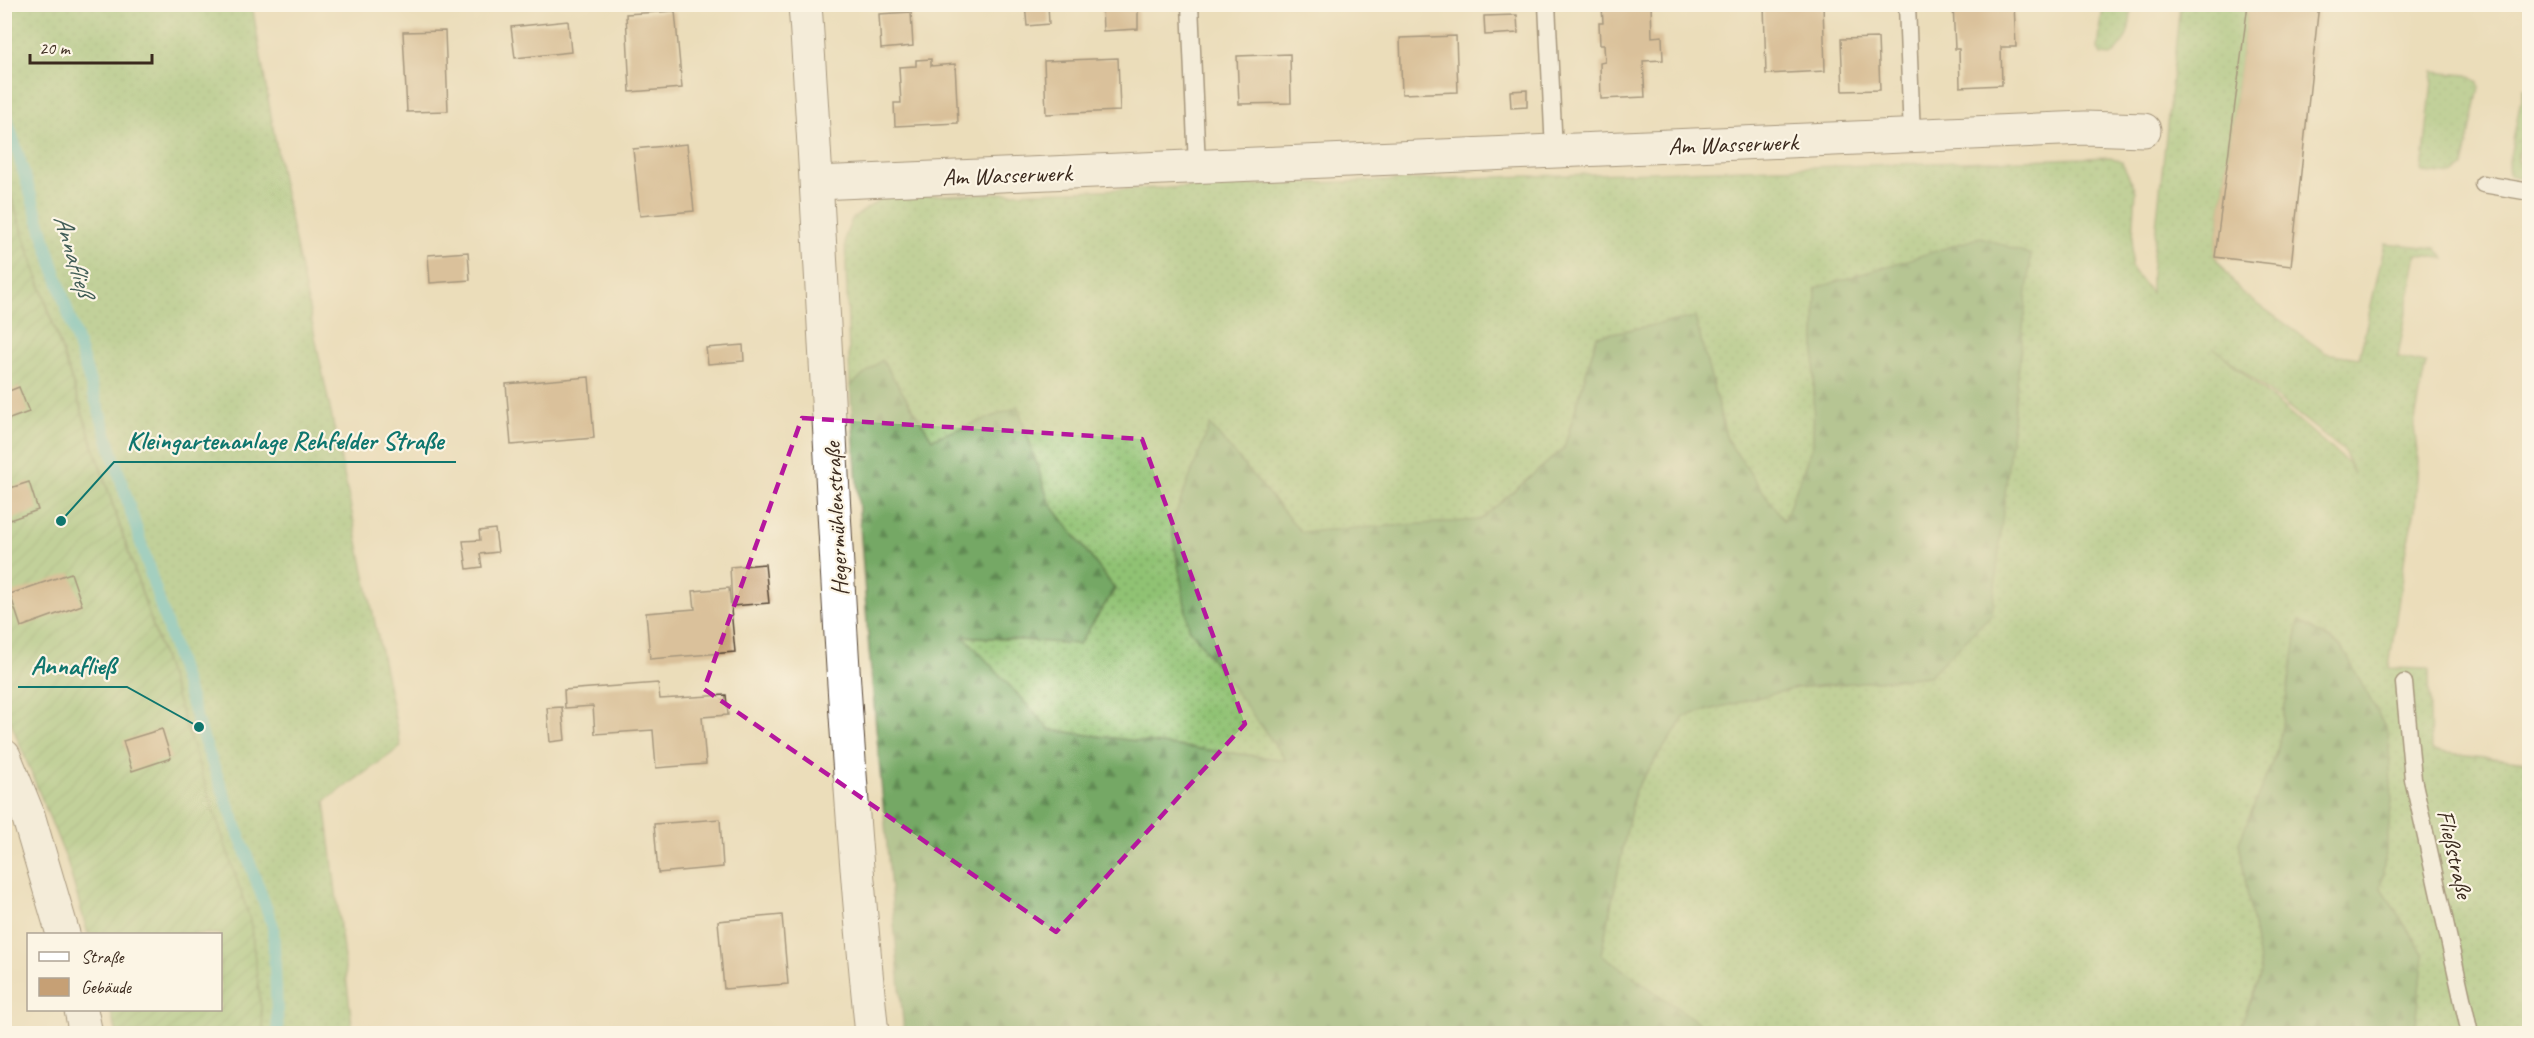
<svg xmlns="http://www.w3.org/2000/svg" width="2534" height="1038" font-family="Caveat,sans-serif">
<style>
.grass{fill:url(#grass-dots);stroke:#667648;stroke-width:1.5;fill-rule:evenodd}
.forest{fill:url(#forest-firs);stroke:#586942;stroke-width:1.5}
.garden{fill:url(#garden-furrows);stroke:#667648;stroke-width:1.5}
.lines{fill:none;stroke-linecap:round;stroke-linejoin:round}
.stream{stroke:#4fbec5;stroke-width:12}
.building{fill:#c6a075}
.service-casing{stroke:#554535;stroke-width:19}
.minor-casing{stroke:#554535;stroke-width:35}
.service{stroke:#fff;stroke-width:16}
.minor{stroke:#fff;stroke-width:33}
.marked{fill:none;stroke:#b5179e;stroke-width:4.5;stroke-dasharray:12 8;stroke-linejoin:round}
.labels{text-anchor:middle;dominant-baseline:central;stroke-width:4.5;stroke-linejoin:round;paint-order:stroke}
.street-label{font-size:24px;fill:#3b2a1e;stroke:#fcf5e5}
.water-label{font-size:26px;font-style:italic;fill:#425e58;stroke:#fcf5e5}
.leader{fill:none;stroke:#0f766e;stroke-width:2}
.callout-dot{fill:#0f766e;stroke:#fcf5e5;stroke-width:2}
.callout-label{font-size:26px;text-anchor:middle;font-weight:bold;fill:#0f766e;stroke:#fcf5e5;stroke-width:4.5;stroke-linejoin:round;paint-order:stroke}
</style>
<defs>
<pattern id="grass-dots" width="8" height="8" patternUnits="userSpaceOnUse" patternTransform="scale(1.5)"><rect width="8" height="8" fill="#90c273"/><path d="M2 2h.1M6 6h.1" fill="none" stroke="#779e5e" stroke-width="1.8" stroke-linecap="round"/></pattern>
<pattern id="forest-firs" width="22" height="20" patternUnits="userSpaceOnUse" patternTransform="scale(1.5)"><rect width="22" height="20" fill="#74a865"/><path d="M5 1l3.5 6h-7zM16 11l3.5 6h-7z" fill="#608953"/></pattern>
<pattern id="garden-furrows" width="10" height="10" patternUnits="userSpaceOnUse" patternTransform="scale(1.5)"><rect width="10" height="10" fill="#90c273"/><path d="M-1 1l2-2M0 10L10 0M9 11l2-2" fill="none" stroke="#779e5e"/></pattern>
</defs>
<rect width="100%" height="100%" fill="#fcf5e5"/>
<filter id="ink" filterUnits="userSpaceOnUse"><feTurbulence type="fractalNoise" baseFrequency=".0167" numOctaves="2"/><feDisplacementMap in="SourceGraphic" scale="12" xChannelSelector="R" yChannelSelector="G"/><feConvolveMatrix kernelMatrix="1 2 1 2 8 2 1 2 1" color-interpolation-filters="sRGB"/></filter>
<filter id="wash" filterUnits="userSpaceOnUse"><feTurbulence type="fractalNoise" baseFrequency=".008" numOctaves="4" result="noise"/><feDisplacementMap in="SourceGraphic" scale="24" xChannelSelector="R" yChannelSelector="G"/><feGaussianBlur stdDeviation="1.35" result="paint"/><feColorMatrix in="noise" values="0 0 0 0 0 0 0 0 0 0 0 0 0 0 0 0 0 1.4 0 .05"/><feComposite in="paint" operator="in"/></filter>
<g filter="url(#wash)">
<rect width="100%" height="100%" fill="#ebddba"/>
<g class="grass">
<polygon points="4,5 252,5 282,179 401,747 325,801 353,1033 264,1033 250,920 5,177"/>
<path d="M2103,5H2132C2130,26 2129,42 2111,56L2101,55L2098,49Z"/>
<path d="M2180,5H2248L2215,257L2241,292L2326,353L2359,358L2385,243L2436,248L2445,259L2417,254L2398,357L2426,363L2414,425L2418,461L2415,510L2406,549L2389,668L2429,669L2431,751L2529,762V1033H2415L2424,955L2381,888L2392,801L2299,621L2278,748L2239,842L2261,973L2238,1033H1713L1601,954L1635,790L1685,716L1796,688L1929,676L1816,288L1813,444L1784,522L1727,440L1695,317L1597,336L1564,448L1479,521L1301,532L1210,425L1189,628L1287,760L1050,730L963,636L1079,644L1115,589L1049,502L1018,407L932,439L882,360L850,386L845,237L852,219L883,197L2111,157L2122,162L2136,191L2131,267L2151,293V273ZM2213,347L2344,451L2354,475L2348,463Z"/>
<polygon points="2433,72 2467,75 2478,82 2479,88 2463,168 2453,175 2422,172"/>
<polygon points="2523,89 2529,89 2529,102 2517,161 2529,164 2529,180 2509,175 2508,166"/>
</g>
<g class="forest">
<polygon points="1981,237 2031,255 1992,614 1929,676 1796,688 1685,716 1635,790 1601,954 1713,1033 904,1033 869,650 850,386 882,360 932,439 1018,407 1049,502 1115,589 1079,644 964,636 1050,730 1286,760 1189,628 1171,525 1210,425 1301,532 1480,520 1564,448 1597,336 1695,317 1727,440 1784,521 1813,444 1816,288"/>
<polygon points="2299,621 2342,647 2388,732 2392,801 2381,888 2424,955 2415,1033 2238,1033 2261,973 2239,842 2278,748"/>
</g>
<polygon class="garden" points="4,177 250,920 264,1033 117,1033 110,1010 220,1010 220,934 88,934 67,861 5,708"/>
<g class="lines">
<polyline class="stream" points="4,110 199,727 273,926 278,1034"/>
</g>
<g id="blocks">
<g class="building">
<polygon points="1025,4 1048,4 1049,24 1027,26"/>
<polygon points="1102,4 1138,4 1138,29 1103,31"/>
<polygon points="1616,4 1651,4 1652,37 1662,36 1663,60 1643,61 1645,97 1601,99 1600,63 1605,62 1604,45 1600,45 1599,23 1603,23 1602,6"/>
<polygon points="1764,4 1823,4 1825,71 1766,74"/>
<polygon points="1953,4 2014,4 2016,47 2001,47 2002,85 1960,87 1959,49 1955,49"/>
<polygon points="2248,4 2319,4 2291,266 2215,257"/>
<polygon points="675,11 682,88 630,92 626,14"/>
<polygon points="911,12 913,46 881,49 879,14"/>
<polygon points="1517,15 1518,33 1485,35 1484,16"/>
<polygon points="568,21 571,52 515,58 511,27"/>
<polygon points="445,31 448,111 407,112 403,32"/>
<polygon points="1456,36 1458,92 1402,94 1400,38"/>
<polygon points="1878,38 1880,90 1843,91 1841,39"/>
<polygon points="1290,54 1291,103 1239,104 1237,56"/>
<polygon points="1118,58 1120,111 1046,114 1044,61"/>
<polygon points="931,59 931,66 955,64 958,123 895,126 894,103 901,103 899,67 916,66 916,60"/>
<polygon points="1527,90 1527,107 1511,108 1510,91"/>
<polygon points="687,144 694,211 640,216 633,149"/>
<polygon points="468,252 470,280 430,283 428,255"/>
<polygon points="743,345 744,361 708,364 706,348"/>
<polygon points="589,377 594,438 511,445 506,384"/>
<polygon points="19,387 29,412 4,421 4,393"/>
<polygon points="29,482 38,510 4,522 4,490"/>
<polygon points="495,529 498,552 480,554 482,567 467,569 463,541 480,540 479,531"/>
<polygon points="765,564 769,603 732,606 730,567"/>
<polygon points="71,573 82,605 21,627 10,594"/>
<polygon points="729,588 735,652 650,659 646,613 695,609 693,591"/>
<polygon points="658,683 660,699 726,695 728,715 702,717 706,764 656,768 653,730 595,734 593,706 565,708 564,690"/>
<polygon points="562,707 565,740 550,742 547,708"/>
<polygon points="162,729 171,758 132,771 123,741"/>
<polygon points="720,819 723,867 658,873 654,824"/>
<polygon points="782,915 788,984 724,989 718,921"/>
</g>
</g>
</g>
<g filter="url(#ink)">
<use href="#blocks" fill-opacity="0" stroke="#554535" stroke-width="1.5"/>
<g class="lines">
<g class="service-casing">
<g id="service">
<polyline points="1190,4 1197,167"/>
<polyline points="1547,4 1554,151"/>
<polyline points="1907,4 1912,137"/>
<polyline points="2483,184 2530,192"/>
<polyline points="2404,683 2413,779 2470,1034"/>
</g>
</g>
<g class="minor-casing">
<g id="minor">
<path d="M805,4C829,347 837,692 872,1034"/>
<polyline points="817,183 2085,128 2144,130"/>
<polyline points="4,756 28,815 63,934"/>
<polyline points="81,1010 86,1034"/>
</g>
</g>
<use href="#service" class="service"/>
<use href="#minor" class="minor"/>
</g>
</g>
<path d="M0 0H2534V1038H0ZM802,418L1142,439L1245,724L1056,932L704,689Z" fill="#ebddba" fill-opacity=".55" fill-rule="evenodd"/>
<path class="marked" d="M802,418L1142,439L1245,724L1056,932L704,689Z"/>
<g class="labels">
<g class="street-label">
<text transform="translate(1733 144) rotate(-2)">Am Wasserwerk</text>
<text transform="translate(1007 175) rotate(-2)">Am Wasserwerk</text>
<text transform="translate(836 519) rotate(-93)">Hegermühlenstraße</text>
<text transform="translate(2455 854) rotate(77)">Fließstraße</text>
</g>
<g class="water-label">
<text transform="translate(74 255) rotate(73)">Annafließ</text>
</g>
</g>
<path class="leader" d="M61 521L114 462H456M199 727L127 687H18"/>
<g class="callout-dot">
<circle cx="61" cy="521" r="6"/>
<circle cx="199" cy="727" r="6"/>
</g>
<g class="callout-label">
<text x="285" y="449">Kleingartenanlage Rehfelder Straße</text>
<text x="73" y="674">Annafließ</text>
</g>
<rect width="2534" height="1038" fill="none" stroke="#fcf5e5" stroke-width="24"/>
<rect x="27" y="933" width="195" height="78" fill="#fcf5e5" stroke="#afa495" stroke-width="1.5"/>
<rect x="39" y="952" width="30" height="9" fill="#ffffff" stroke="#afa495" stroke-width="1.5"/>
<text x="81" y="963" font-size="18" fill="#3b2a1e">Straße</text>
<rect x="39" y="978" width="30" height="18" fill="#c6a075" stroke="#afa495" stroke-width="1.5"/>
<text x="81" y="993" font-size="18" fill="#3b2a1e">Gebäude</text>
<path d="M30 54v9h122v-9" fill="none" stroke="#3b2a1e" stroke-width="3"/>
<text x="39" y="54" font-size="18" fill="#3b2a1e" stroke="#fcf5e5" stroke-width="4.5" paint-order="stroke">20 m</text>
</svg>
